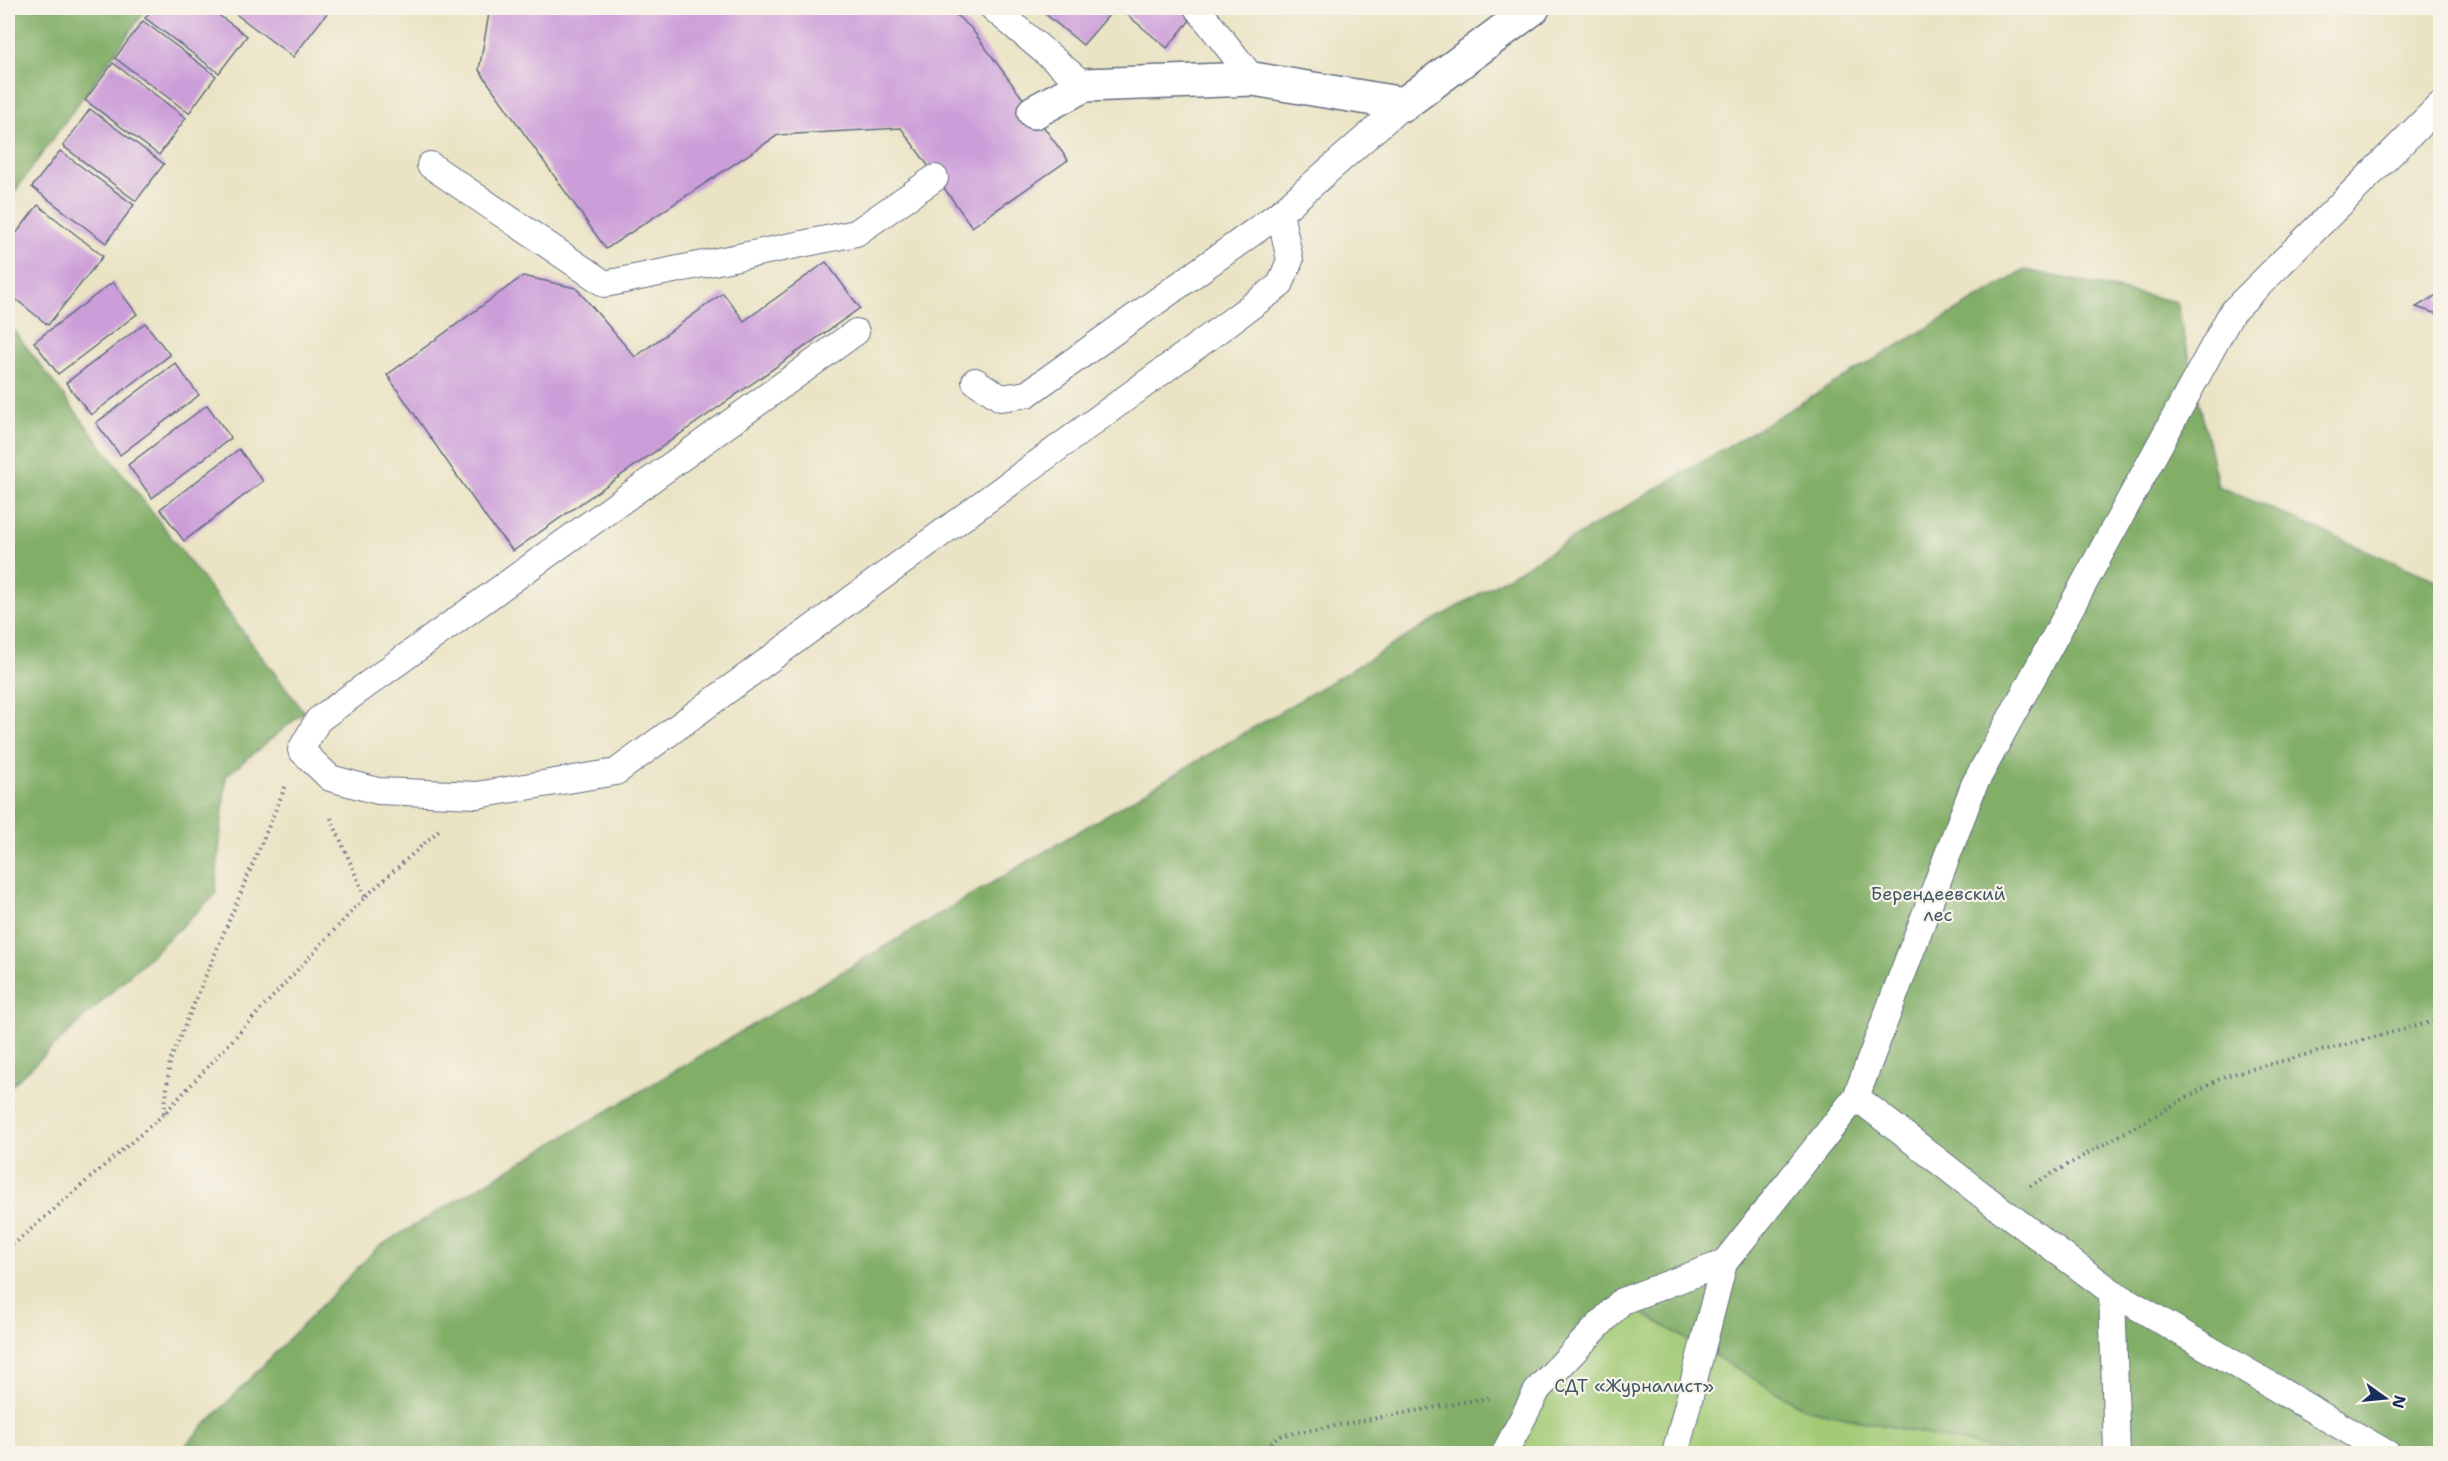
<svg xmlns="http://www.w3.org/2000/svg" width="2448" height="1461" font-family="'Shantell Sans',sans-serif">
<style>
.green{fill:#a3cb76;stroke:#5f7d6a;stroke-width:1.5}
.forest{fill:#82af67;stroke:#4e6f62;stroke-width:1.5}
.building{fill:#cc9ed9}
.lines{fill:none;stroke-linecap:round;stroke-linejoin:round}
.service-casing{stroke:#636e82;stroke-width:28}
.minor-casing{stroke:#636e82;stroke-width:36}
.path{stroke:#636e82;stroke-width:4;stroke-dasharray:1.5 4.5;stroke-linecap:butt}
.service{stroke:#fff;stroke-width:26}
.minor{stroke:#fff;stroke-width:33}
.labels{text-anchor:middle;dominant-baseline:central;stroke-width:4.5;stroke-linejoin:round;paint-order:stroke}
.park-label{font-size:18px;fill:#3d5664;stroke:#f7f3e8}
</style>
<rect width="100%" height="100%" fill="#f7f3e8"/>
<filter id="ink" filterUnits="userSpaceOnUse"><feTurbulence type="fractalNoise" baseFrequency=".0167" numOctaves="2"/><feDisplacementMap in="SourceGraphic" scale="12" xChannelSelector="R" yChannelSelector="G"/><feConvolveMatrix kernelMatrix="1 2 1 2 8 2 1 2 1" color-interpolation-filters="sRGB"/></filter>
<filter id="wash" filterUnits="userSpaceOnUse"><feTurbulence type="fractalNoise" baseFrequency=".008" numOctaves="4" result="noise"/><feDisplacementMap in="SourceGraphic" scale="24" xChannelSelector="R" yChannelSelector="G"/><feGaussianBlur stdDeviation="1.35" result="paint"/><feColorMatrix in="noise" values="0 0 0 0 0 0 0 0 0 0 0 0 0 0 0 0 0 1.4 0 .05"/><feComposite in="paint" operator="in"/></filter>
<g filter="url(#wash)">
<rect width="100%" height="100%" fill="#eae3c4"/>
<polygon class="green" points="1622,1301 1804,1408 2013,1453 1504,1454"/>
<g class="forest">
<polygon points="8,8 147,8 8,201"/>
<polygon points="2025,270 2177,302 2218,486 2440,582 2440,1453 2013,1453 1804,1408 1622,1301 1504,1453 177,1454 378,1247"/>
<polygon points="8,323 304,712 226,776 215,895 8,1089"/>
</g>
<g id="blocks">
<g class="building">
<polygon points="153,8 209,8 247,36 219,73 145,18"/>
<polygon points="228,8 331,8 293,57"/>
<polygon points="490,8 948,8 971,28 1068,160 972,227 901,128 778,135 606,249 479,70"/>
<polygon points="1038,8 1115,8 1083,45"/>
<polygon points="1119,8 1178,8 1191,19 1167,48"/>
<polygon points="143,21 216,76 189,113 115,58"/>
<polygon points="113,63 186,118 159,155 85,100"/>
<polygon points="90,109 164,164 136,201 63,146"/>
<polygon points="60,151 134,205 106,243 32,187"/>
<polygon points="38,205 103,256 48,325 8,293 8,244"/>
<polygon points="826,262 860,308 513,551 489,522 387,375 523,276 576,288 635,357 723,293 744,321"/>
<polygon points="113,282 137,314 58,374 34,342"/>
<polygon points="2440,293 2440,315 2416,307"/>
<polygon points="145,323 170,355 91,415 66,383"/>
<polygon points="175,363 199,395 120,455 96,423"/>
<polygon points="207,405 231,438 152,498 128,465"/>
<polygon points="239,449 263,481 184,541 160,509"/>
</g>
</g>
</g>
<g filter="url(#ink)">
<use href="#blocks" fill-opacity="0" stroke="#636e82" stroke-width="1.5"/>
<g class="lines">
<g class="service-casing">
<g id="service">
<polyline points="993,8 1084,85"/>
<polyline points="1197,8 1253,79"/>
<polyline points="430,165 605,284 856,233 935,178"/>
<polyline points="856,332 318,720 301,750 330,778 378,791 477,795 616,772 1280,285 1290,260 1280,213"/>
<polyline points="975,381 1001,398 1027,394 1280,213 1404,104"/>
<polyline points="1856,1097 1995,1205 2112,1292 2388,1454"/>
<polyline points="2112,1292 2117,1454"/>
<polyline points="1504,1454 1538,1389 1622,1301 1724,1263"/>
<polyline points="1675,1454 1724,1263 1856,1097 1974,785 2232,312 2440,105"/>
</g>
</g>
<g class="minor-casing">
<polyline id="minor" points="1034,112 1084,85 1253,79 1404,104 1533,8"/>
</g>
<g class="path">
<polyline points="331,818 365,897"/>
<polyline points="164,1113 170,1061 286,785"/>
<polyline points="2030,1186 2225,1076 2440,1020"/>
<polyline points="8,1249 164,1114 365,897 439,830"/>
<polyline points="1257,1454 1278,1436 1492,1397"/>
</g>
<use href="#service" class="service"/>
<use href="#minor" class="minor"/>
</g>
</g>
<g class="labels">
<g class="park-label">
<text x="1938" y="894">Берендеевский<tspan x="1938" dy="21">лес</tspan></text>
<text x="1634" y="1386">СДТ «Журналист»</text>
</g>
</g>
<rect width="2448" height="1461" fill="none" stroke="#f7f3e8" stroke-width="30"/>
<g transform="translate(2385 1398) rotate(105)" stroke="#f7f3e8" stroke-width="4.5" paint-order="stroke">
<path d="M0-4.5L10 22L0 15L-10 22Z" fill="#1b2f5e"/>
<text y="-9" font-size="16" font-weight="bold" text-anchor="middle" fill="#1b2f5e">N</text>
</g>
</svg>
